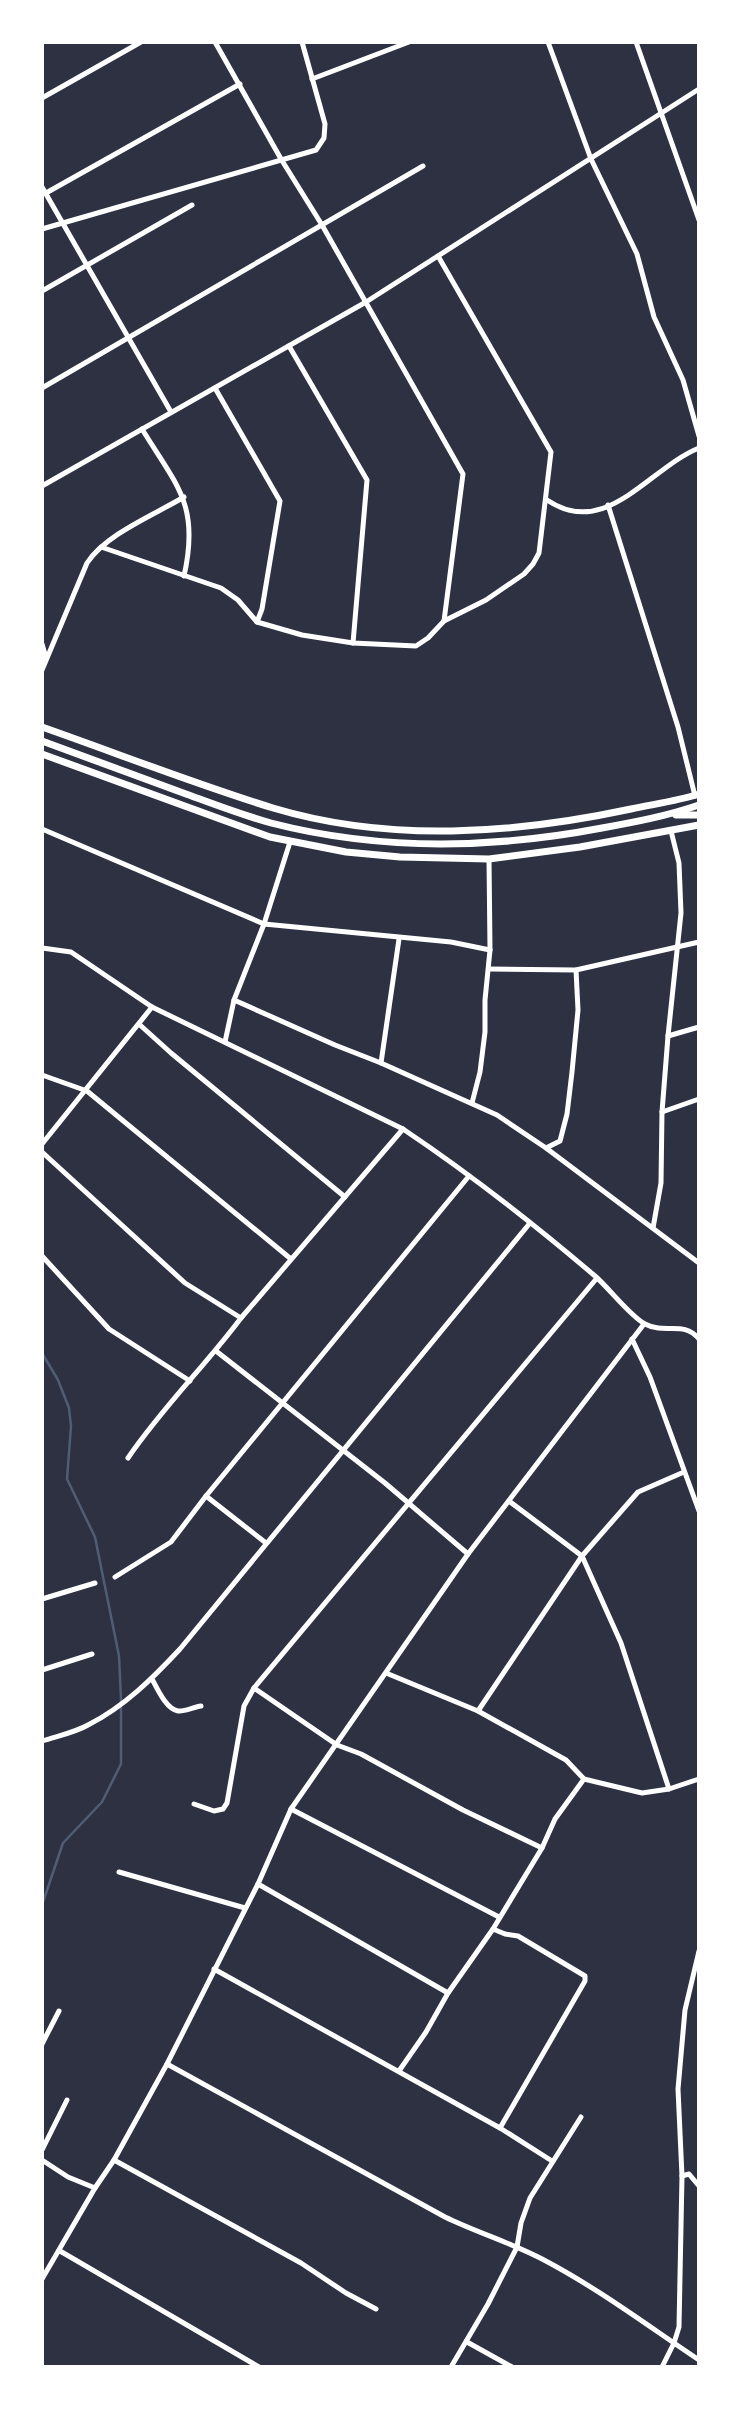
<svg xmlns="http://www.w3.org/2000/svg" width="741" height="2409" font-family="'Open Sans',sans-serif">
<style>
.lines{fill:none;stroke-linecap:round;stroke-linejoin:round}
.stream{stroke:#4f5d75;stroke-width:2.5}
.minor{stroke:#fff;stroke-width:5}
.secondary{stroke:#fff;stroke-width:7}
</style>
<rect width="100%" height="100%" fill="#2d3142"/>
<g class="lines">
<polyline class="stream" points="42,1353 58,1380 69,1408 71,1426 67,1479 95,1537 119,1656 121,1699 121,1764 102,1802 63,1843 42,1905"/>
<g class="minor">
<polyline points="215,42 281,159 322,225 463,474 444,621"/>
<polyline points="548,42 591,159 637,254 654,317 683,380 699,436"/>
<polyline points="636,42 699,220"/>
<polyline points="312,79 409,42"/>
<polyline points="42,98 141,42"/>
<polyline points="42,187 171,412"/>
<polyline points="46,193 240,84"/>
<polyline points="42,229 316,150 324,138 325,124 302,42"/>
<polyline points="42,291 192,205"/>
<polyline points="289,346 367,480 353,643"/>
<polyline points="42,388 423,166"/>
<polyline points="215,388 280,501 262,609 257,622"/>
<path d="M142,429C177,486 200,505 184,576"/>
<polyline points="42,486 366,302 699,89"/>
<path d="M547,500C606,540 649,468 699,448"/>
<polyline points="608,505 678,727 695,796"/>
<polyline points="101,547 221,588 238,600 257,622 302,635 353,643 416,646 428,638 444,621 486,600 524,574 533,564 539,553 551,452 438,256"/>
<polyline points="42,644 46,658"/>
<path d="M42,670L87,563C106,534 154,515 184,497"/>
<polyline points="42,829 264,924 451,942 490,950"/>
<path d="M42,948L71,952L152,1007L403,1129C470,1174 534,1224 595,1276C609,1288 630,1316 645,1324C666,1335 683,1320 699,1339"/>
<polyline points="489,969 576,970 699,942"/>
<polyline points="234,1000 335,1045 381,1063 497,1115 546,1148 699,1263"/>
<polyline points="140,1025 171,1053 345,1197"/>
<polyline points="668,1036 699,1027"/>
<polyline points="225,1042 234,1000 264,924 290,842"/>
<polyline points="381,1063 399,939"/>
<polyline points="42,1075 87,1091 291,1259"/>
<polyline points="472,1103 480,1072 485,1032 485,1000 490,950 489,859"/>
<polyline points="662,1112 699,1099"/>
<polyline points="42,1144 152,1007"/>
<polyline points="546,1148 560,1141 567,1114 572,1072 578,1010 576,970"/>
<polyline points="42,1152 185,1283 241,1318"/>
<polyline points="653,1228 661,1183 662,1112 668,1036 681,913 679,863 671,831"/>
<polyline points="42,1256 109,1329 190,1381"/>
<polyline points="632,1339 650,1377 699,1511"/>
<polyline points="216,1351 385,1483 468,1554"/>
<path d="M128,1458C162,1408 205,1366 241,1318L403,1129"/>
<polyline points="206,1496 266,1543"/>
<polyline points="509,1501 582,1556 621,1643 669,1789"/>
<polyline points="115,1577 171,1542 206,1496 469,1176"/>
<polyline points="42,1599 95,1583"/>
<polyline points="42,1670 92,1654"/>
<polyline points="386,1673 478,1711 566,1760 584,1779 642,1793 669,1789 699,1779"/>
<path d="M152,1679C157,1688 166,1709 178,1711C184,1712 194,1707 201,1706"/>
<polyline points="254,1688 337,1745 361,1754 463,1810 542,1848"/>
<polyline points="478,1711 582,1556 638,1492 684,1472"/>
<path d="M42,1741C57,1736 74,1733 88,1725C124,1707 153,1678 180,1649L530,1223"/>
<polyline points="194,1804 214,1811 223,1809 227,1803 244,1706 254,1688 597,1278"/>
<polyline points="291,1809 499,1917"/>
<polyline points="119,1872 245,1908"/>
<polyline points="258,1884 448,1993"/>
<polyline points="493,1929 505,1934 518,1936 585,1976 585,1981 500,2128"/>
<polyline points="214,1969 500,2128 552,2161"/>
<polyline points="42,2044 59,2011"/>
<path d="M167,2064L445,2217C478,2233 512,2243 544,2260C599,2289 648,2326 699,2360"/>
<polyline points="399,2071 426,2032 448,1993 493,1929 542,1848 555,1819 584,1779"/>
<polyline points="42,2150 67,2100"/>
<polyline points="42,2160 68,2177 95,2188"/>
<polyline points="114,2160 301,2263 346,2293 376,2309"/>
<polyline points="682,2176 689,2174 699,2186"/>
<polyline points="60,2251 259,2367"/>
<polyline points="42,2279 95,2188 114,2160 167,2064 258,1884 291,1809 468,1554 644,1324"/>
<polyline points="467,2342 512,2367"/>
<polyline points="451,2367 488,2304 517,2247 521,2223 530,2198 581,2117"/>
<polyline points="662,2367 674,2343 679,2327 682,2176 678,2089 685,2010 699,1951"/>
</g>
<g class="secondary">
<path d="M42,727C119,754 195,784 273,808C390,843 514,834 631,809C654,804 677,801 699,794"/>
<path d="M42,741C90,759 138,776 186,794C214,804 242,815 271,823C380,851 492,849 602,828C635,822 667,816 699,805"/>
<polyline points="42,754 270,837 346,852 400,857 489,859 580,847 699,825"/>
<polyline points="676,815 699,815"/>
</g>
</g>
<rect width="741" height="2409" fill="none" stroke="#ffffff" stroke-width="88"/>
</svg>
